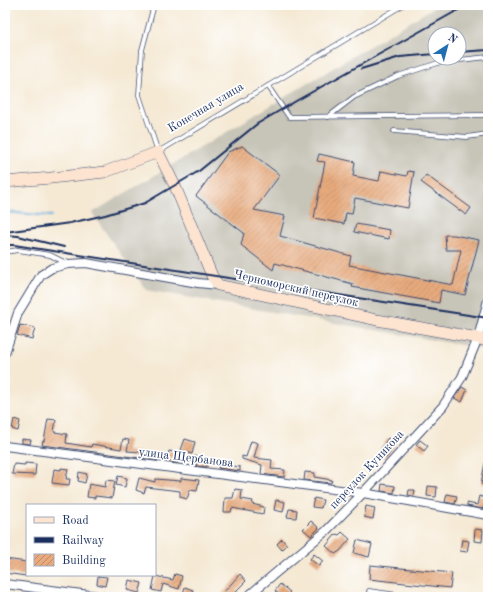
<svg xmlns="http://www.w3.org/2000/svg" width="493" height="602" font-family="'Old Standard TT',serif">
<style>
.industrial{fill:#c7c4b8;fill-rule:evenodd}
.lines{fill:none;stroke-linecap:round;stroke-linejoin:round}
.stream{stroke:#6baee0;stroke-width:2}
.building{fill:url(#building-hatch)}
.lane-casing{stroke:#3c4b70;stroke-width:5.5}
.street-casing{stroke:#3c4b70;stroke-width:10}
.secondary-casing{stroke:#3c4b70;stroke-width:12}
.lane{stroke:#fff;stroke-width:4}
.street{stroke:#fff;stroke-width:8}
.secondary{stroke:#fde4d1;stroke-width:11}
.rail{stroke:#1b2f5e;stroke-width:2}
.labels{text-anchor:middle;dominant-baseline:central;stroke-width:3.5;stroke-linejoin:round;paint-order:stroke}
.street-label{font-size:12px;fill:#1b2f5e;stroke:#fff}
</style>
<defs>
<pattern id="building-hatch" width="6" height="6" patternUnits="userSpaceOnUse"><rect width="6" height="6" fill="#e8aa7d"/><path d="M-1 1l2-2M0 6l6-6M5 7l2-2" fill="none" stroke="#bb8b6a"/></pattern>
</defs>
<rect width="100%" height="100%" fill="#fff"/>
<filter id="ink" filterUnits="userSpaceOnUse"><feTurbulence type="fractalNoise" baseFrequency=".025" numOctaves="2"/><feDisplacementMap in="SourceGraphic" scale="8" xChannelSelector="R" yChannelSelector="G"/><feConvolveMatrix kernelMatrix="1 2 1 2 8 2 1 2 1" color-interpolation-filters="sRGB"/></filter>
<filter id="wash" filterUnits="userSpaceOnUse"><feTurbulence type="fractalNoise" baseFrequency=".012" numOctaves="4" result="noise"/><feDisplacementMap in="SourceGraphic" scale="16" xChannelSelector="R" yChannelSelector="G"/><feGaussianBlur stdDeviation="0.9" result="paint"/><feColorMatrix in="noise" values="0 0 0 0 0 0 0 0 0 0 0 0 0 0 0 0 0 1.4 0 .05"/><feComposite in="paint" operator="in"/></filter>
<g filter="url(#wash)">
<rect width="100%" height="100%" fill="#f5e9d4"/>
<path class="industrial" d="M438,5H488V351L479,348L146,290L92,213ZM435,34H459V58H435Z"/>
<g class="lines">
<polyline class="stream" points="5,212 52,216"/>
</g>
<g id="blocks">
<g class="building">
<polygon points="242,146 280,175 254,210 285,216 280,236 351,256 349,265 453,285 461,250 446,250 445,235 454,235 479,240 465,295 441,290 439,303 352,287 353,284 275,263 273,270 241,245 244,233 196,196 228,152"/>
<polygon points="319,154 355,162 353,176 379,181 381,171 407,176 408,171 414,172 408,208 355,198 352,214 346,213 344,224 314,218 325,162 317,161"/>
<polygon points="426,175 471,208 466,215 421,182"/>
<polygon points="356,224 390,230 389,239 354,232"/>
<polygon points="20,325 35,328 32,339 17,335"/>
<polygon points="462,387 467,390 462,402 454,398"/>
<polygon points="14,419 20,421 18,431 12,429"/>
<polygon points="48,419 56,420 54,432 67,434 66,443 91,447 92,444 121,449 123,439 129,440 127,451 168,454 169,451 180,453 178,463 42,445 43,441 44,441"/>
<polygon points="388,438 396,443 386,458 378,454"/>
<polygon points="22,439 31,440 30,444 22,443"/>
<polygon points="185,439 195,442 192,454 181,450"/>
<polygon points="420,440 428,446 424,451 416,445"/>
<polygon points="251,441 258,443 254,458 272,460 271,469 285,470 284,477 261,474 262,465 242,459 242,456 246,457"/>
<polygon points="195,456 208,459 207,467 196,466 197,463 194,462"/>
<polygon points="220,462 228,463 227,465 240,467 240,471 218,468"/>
<polygon points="25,463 36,464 35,475 12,474 14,464 25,465"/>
<polygon points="485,463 488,463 487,485 481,484"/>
<polygon points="61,468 68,469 66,479 70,479 69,485 52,483 54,469 61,470"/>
<polygon points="79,472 87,474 85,483 78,481"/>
<polygon points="305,472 315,473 314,477 332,480 331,483 304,480"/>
<polygon points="118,476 127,478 125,487 116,485"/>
<polygon points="139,478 155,482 155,479 181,481 181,478 199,480 197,491 190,490 187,499 180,497 180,491 146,487 144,493 136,490"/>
<polygon points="106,480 115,481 112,498 95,496 95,498 87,497 89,484 105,487"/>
<polygon points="382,484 395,486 394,493 381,491"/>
<polygon points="428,486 437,487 436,497 427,496"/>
<polygon points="235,489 242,490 241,499 253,501 252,504 264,507 263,514 232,508 231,512 224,512 225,498 233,498"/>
<polygon points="409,490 415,490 414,496 408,495"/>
<polygon points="447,494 457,496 455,504 445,502"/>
<polygon points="479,496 486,498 483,509 467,506 467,503 477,505"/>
<polygon points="314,498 323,500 321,508 312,507"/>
<polygon points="276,500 285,502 283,512 274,510"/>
<polygon points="366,506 375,508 373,519 364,517"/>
<polygon points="289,509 297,510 296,518 287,517"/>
<polygon points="311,521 319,528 311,536 303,529"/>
<polygon points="475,529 483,530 482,542 474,541"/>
<polygon points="342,532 350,539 340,551 335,554 326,546 336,534 339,535"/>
<polygon points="282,539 287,545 282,550 277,544"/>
<polygon points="357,540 372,544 369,557 354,553"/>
<polygon points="462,540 469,541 467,552 460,551"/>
<polygon points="314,554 323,561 319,566 310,559"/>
<polygon points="5,559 27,562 26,576 5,573"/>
<polygon points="370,565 452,573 450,588 369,579"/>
<polygon points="175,574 182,576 179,589 163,584 161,592 152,590 155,576 173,580"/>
<polygon points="240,574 246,581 236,591 242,597 225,597 222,594"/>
<polygon points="98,576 107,577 105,586 97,584"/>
<polygon points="129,580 142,583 139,593 127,590"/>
<polygon points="280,584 290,592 286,597 283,597 275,591"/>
<polygon points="185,587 193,590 191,597 182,597"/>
</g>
</g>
</g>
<g filter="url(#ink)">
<use href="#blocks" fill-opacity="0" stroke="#3c4b70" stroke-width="1"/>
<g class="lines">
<g class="lane-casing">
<g id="lane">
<polyline points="154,5 142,50 139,95 158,152 403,5"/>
<polyline points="268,86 289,117 488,115"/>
<polyline points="328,117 354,97 398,76 441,62 488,57"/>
<polyline points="394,131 467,137 488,134"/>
<polyline points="5,252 18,250 50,255 66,263"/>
<polyline points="369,591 411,597"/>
</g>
</g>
<g class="street-casing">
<g id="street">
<polyline points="5,353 18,313 41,275 52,268 68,264 86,263 198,283 218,285"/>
<polyline points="5,446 363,493 488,515"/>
<polyline points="5,584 105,597"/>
<polyline points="247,597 326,531 363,493 443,406 462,377 478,338 488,300"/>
</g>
</g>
<g class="secondary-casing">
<polyline id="secondary" points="5,182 51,178 105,172 158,152 175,186 212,276 218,285 377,320 478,338 488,342"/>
</g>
<use href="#lane" class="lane"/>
<use href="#street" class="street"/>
<use href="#secondary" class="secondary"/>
<g class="rail">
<polyline points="459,52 488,50"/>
<polyline points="361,69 400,57 435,54"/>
<polyline points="5,232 70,223 105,215 145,203 199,171 257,124 296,101 467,5"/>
<polyline points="5,235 18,236 64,247"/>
<polyline points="5,245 14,245 488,318"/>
</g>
</g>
</g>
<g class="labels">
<g class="street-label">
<text transform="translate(206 108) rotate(-31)">Конечная улица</text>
<text transform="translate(296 289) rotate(13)">Черноморский переулок</text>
<text transform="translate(186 458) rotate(7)">улица Щербанова</text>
<text transform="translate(367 470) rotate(-47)">переулок Куникова</text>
</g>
</g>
<rect width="493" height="602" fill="none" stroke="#fff" stroke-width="20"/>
<rect x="26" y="504" width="130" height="72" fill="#ffffff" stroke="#a4acbf"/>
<rect x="34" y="517" width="20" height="6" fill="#fde4d1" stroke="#a4acbf"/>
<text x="62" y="524" font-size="12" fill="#1b2f5e">Road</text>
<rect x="34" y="537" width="20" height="6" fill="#1b2f5e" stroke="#a4acbf"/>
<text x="62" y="544" font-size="12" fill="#1b2f5e">Railway</text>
<rect x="34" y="554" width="20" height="12" fill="url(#building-hatch)" stroke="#a4acbf"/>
<text x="62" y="564" font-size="12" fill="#1b2f5e">Building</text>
<g transform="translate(447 46) rotate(36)"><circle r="19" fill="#ffffff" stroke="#a4acbf"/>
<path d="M0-3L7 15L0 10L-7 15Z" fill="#1f6fb2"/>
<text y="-6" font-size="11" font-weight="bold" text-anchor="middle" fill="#1b2f5e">N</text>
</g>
</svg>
